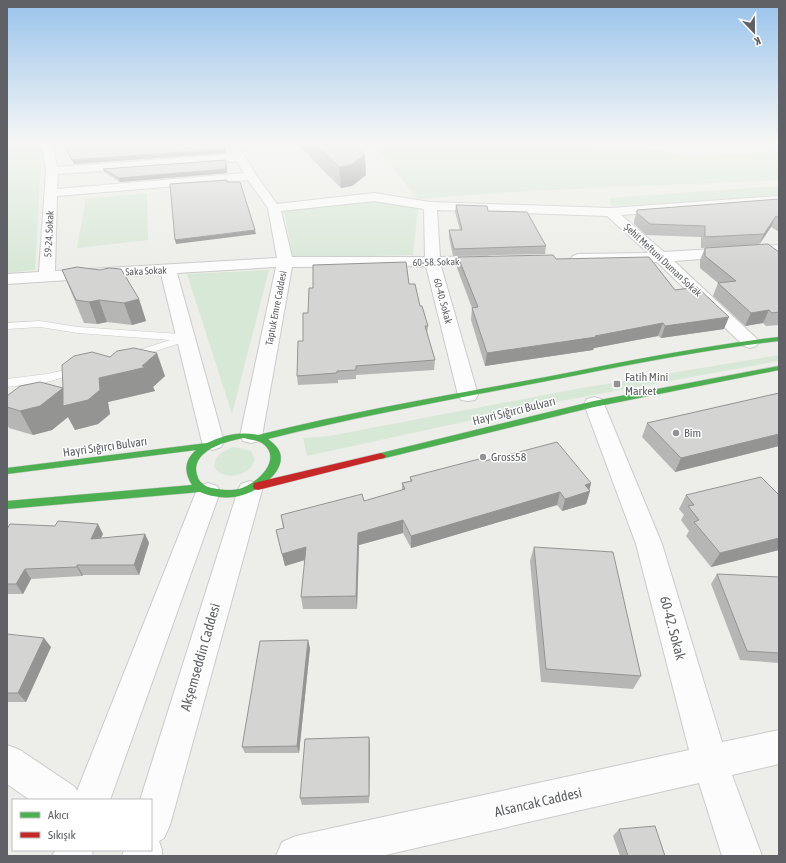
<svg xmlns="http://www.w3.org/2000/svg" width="786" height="863" font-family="'Asap Condensed',sans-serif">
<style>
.green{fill:#d8e8d7}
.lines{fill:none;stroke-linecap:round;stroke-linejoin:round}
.lane-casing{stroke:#cbcbca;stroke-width:1}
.street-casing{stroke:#cbcbca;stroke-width:2}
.fast-casing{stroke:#c9c9ca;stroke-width:1}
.jam-casing{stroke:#c9c9ca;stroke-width:1}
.lane{fill:#fcfcfc;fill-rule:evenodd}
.street{fill:#fcfcfc;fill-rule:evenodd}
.fast{fill:#4caf50;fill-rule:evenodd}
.jam{fill:#c62828;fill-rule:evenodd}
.wall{fill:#b6b6b5}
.shaded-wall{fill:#949493}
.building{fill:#d4d4d2;stroke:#949493}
.poi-dot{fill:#919294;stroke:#fff;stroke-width:1.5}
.labels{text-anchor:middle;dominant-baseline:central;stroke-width:3;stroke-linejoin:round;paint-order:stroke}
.far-street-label{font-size:10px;fill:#5f6166;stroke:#fff}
.poi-label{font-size:12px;fill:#5f6166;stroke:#fff;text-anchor:start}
.street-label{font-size:12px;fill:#5f6166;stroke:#fff}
.near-street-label{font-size:14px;fill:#5f6166;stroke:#fff}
</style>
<rect width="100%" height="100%" fill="#edede9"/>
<g class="green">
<polygon points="7,144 42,144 35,270 7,273"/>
<polygon points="371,144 598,144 596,147 601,149 648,149 694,156 779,151 779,180 529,191 418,199 378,150"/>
<polygon points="779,186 779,196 611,206 609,198"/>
<polygon points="147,193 148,240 77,248 86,199"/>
<polygon points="371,201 418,209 413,255 293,258 284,211"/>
<polygon points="269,270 232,414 187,274"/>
<polygon points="779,355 779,361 555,402 307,456 303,438 329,436 576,389"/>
<path d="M234,447L251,451L255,459C251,476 223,483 214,466C215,455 224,450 234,447Z"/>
</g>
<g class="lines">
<g class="lane-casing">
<g id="lane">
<polygon points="40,321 78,327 180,334 190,336 191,338 190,340 131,359 125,356 127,354 170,340 78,333 40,327 7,329 7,323"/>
<polygon points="79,367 85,370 83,372 47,382 7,387 7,379 47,374"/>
</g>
</g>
<g class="street-casing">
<g id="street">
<path d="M42,144H52L57,167L233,154L228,144H238L256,175L277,204L374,193L430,202L610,208L779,196V204L621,215L664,252L779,245V253L674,261L756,338L759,342L756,346L750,348L744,346L657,262H573L570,259L573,256L578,254L648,253L607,216L437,210L440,257L487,256L492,258L495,261L492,264L487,266H441L478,395L475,400L468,401L461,400L458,395L426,266L292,267L262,436L259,441L251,443L243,441L240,436L276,267L177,273L224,442L221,447L213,450L205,447L202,442L161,274L7,284V274L39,272L46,171ZM237,161L244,173L57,189L58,174ZM248,180L268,208L277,258L55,271L57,196ZM374,201L424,209L425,257H292L281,211Z"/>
<polygon points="594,397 601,399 604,404 662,544 722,742 779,730 779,764 732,775 762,856 722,856 699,783 381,856 276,856 282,842 296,836 689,750 636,544 584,404 587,399"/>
<polygon points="250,481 259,484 262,490 170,825 164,838 159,841 162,850 162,856 122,856 124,850 151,850 151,800 140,800 238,490 241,484"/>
<polygon points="208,483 217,486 220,492 110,800 30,800 7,784 7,745 20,750 75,787 77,791 196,492 199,486"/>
<polygon points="55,850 93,850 92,856 52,856"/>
</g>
</g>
<g class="fast-casing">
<g id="fast">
<path d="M779,337V341C701,350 624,366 547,381C454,399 360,416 268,439C273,443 278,447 280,453C286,473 255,493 239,496C227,499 211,497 200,492L7,509V501L192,485C184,472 184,461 196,450L7,474V468L207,443C224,435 240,431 258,435C353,411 450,395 546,377C624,362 701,346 779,337ZM244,438C250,440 257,440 262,443C284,458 258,484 239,489C231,491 221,490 212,488C206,487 200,483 198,478C187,452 225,441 244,438Z"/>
<polygon points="779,366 779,370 594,407 381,459 376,456 381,453 594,401"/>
</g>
</g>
<g class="jam-casing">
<polygon id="jam" points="381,453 386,456 384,458 258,490 254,489 253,486 254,483 258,482"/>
</g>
<use href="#lane" class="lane"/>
<use href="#street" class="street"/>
<use href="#fast" class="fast"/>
<use href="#jam" class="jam"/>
</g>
<g class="wall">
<polygon points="297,144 354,144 366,175 352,186 341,188"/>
<polygon points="66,148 226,153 74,164"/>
<polygon points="226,160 227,173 120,182 104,172 103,169"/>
<polygon points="779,199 779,232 771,227 759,244 779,252 779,325 766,326 763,323 745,326 713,296 718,283 700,268 700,260 705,248 738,246 701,248 701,237 646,235 634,224 634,221 637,210"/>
<polygon points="456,205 488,211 546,246 545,254 453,256 449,237 449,230 460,230 455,212"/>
<polygon points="458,257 556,259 675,290 724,329 661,338 658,336 594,348 593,350 485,366 471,320 472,308 457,268"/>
<polygon points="62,270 139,299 146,321 132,325 107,322 97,324 84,323"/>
<polygon points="409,284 420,306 428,326 427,334 435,360 434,370 356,375 356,379 338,380 338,383 298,385 297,376 303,341 313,288"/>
<polygon points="165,376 153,387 155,391 108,402 110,414 98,424 75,430 68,417 52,430 33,435 9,428 7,424 7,396 63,388"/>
<polygon points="779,393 779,446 675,472 642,437 647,423"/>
<polygon points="485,461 591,483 589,490 590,491 586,504 562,511 557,505 411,548 403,533 359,545 357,609 303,609 301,597 305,560 285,566 276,530 283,528 281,515 364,501 402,490 402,483 410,481 410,477"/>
<polygon points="686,495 779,495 779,550 711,567 686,536 689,531 681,520 684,515 679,509"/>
<polygon points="7,529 103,534 101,538 145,534 149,543 139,575 83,575 82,576 31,579 23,594 7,594"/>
<polygon points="534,547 641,676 633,689 541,682 530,561"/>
<polygon points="717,574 779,577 779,663 740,660 711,584"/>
<polygon points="7,634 51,647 26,702 7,702"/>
<polygon points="310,648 299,753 245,753 242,747"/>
<polygon points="369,737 370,745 369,803 302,805 300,798"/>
<polygon points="619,829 665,856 620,856 613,836"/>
</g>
<g class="shaded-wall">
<polygon points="225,144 226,153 74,164 72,160"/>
<polygon points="365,154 366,175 352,186 341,188 339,167"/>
<polygon points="226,160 227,173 120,182 119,178"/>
<polygon points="776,216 771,227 759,245 764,234"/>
<polygon points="255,230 256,234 176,244 175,240"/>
<polygon points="139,299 146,321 132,325 124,303"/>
<polygon points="99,300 107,322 97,324 89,302"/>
<polygon points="769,310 763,323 745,326 751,313"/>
<polygon points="729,317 724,329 661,338 665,326"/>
<polygon points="663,323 658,336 594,348 593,350 485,366 487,353 595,336"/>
<polygon points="157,353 165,376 153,387 155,391 108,402 110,414 98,424 75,430 68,417 52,430 33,435 20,411 63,388 142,366"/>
<polygon points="779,434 779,446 675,472 681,458"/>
<polygon points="591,483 589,492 590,491 586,504 562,511 565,499 585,485"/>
<polygon points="560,492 557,505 411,548 411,536"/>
<polygon points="403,520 403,533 359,545 357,609 356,596 358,533"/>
<polygon points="98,524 103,534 96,548 91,539"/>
<polygon points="145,534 149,543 139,575 134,565"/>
<polygon points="779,538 779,550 711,567 720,553"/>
<polygon points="306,547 308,559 285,566 282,554"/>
<polygon points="77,565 83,575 82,576 77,567"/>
<polygon points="25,569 31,579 23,594 16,584"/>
<polygon points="44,638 51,647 26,702 18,693"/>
<polygon points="308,640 310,648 299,753 297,746"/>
<polygon points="369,737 370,745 369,803"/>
</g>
<g class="building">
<polygon points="69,144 225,144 225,149 72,160 66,148"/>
<polygon points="316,144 354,144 365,154 351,165 339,167"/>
<polygon points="226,160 226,169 119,178 103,169"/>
<polygon points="227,180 227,182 240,182 255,230 175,240 170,184"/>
<polygon points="779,199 779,218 776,216 764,234 705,237 705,226 650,224 637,213 637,210"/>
<polygon points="456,205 487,206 488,211 527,212 546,246 454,249 449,230 462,230"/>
<polygon points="768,244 779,252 779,312 772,313 769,310 751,313 718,283 736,281 705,256 705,248"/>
<polygon points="553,255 556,259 649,257 675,290 697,287 729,317 665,326 663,323 595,336 596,337 487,353 472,308 478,307 458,257"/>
<polygon points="406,262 409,284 415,284 420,306 422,306 428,326 425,326 435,360 356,366 356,370 337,371 337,373 297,376 298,341 303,341 303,313 308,313 309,288 313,288 313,265"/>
<polygon points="77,267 100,270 109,268 121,269 139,299 124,303 99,300 89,302 76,300 62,270"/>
<polygon points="134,348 157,353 142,366 147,367 99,378 100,390 88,400 63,406 63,388 40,406 20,411 7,407 7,396 20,386 40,382 63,388 62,365 74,356 92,352 110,357 117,351"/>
<polygon points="779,393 779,434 681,458 647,423"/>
<polygon points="557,442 591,483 585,485 590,491 565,499 560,492 411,536 403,520 358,533 356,596 301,597 306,547 282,554 276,530 284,528 281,515 362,494 364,501 405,489 402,483 412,481 410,477 483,458 485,461"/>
<polygon points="761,477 779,495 779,538 720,553 694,522 699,520 688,506 694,505 686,495"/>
<polygon points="58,521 98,524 91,539 145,534 134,565 77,565 77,567 25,569 16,584 7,584 7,529 10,524 55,526"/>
<polygon points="534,547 613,552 641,676 546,669"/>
<polygon points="717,574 779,577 779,653 747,651"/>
<polygon points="7,634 44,638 18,693 7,693"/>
<polygon points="308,640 297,746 242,747 260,641"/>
<polygon points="369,737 369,796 300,798 305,739"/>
<polygon points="655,826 665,856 628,856 619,829"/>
</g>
<linearGradient id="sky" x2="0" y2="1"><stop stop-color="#99c3ec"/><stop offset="0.54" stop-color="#f7f7f5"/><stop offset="1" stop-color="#f7f7f5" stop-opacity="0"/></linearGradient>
<rect width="786" height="265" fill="url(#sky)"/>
<g class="poi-dot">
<rect x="613" y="380" width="8" height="8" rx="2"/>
<circle cx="676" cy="433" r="4"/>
<circle cx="483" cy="457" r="4"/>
</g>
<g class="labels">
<g class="far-street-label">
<text transform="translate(49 234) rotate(-87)">59-24. Sokak</text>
<text transform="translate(663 260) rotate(43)">Şehit Meftuni Duman Sokak</text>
<text transform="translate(436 262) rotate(-1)">60-58. Sokak</text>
<text transform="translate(146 271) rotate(-3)">Saka Sokak</text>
<text transform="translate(443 301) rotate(75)">60-40. Sokak</text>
<text transform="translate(276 308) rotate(-79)">Taptuk Emre Caddesi</text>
</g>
<g class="poi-label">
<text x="625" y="377">Fatih Mini<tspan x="625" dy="14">Market</tspan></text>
<text x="684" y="433">Bim</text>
<text x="491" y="457">Gross58</text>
</g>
<g class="street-label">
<text transform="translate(514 411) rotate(-14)">Hayri Sığırcı Bulvarı</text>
<text transform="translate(105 447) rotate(-8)">Hayri Sığırcı Bulvarı</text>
</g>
<g class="near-street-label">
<text transform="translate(673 628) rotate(75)">60-42. Sokak</text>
<text transform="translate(200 657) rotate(-74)">Akşemseddin Caddesi</text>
<text transform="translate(538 802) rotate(-13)">Alsancak Caddesi</text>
</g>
</g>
<rect width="786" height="863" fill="none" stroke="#5f6166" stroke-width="16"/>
<rect x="12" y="799" width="140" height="52" fill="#ffffff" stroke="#bfc0c2"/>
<rect x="20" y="812" width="20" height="6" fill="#4caf50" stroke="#bfc0c2"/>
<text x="48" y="819" font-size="12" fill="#5f6166">Akıcı</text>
<rect x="20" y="832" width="20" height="6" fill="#c62828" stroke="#bfc0c2"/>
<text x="48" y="839" font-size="12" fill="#5f6166">Sıkışık</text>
<g transform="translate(754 32) rotate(158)" stroke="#ffffff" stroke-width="3" paint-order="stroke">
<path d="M0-3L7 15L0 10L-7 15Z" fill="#5f6166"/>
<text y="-6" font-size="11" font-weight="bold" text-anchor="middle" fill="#5f6166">K</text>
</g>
</svg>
